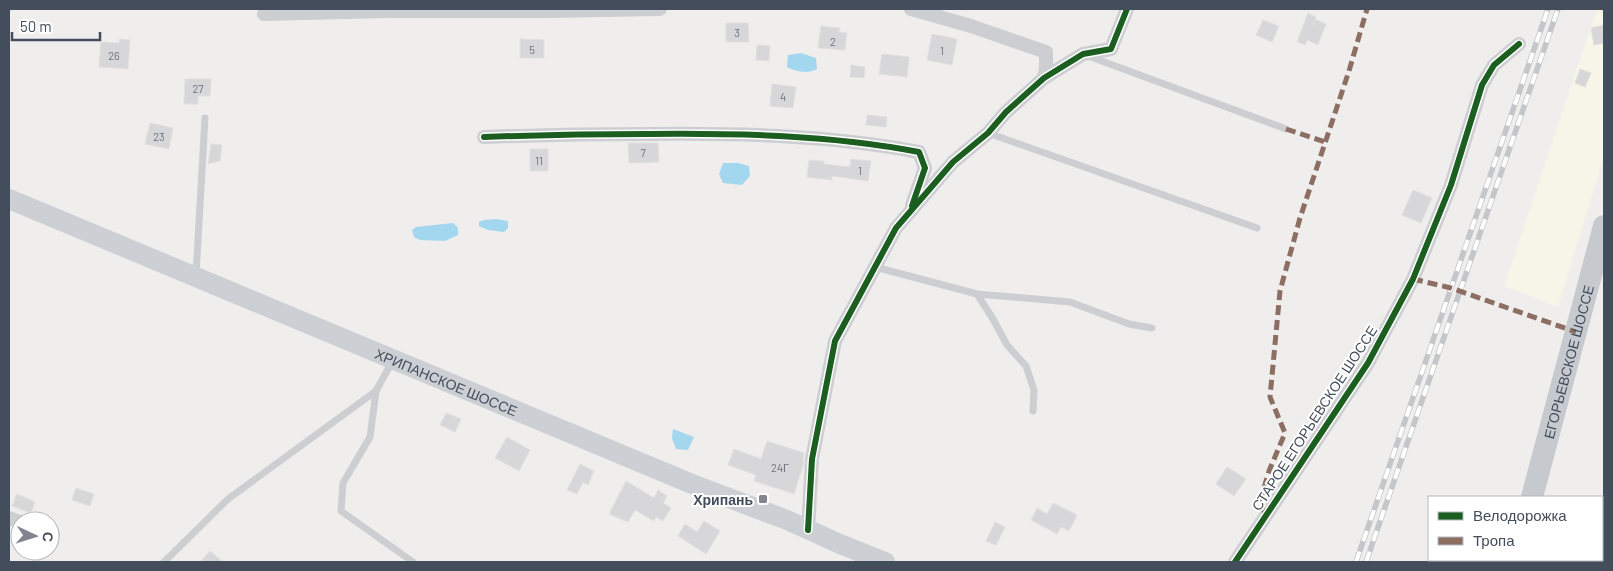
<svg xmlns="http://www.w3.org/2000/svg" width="1613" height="571" font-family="Barlow,sans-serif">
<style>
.commercial{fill:#f7f4e8}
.water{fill:#a3d6ef}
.building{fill:#d7d7d9;stroke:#e0e0e0}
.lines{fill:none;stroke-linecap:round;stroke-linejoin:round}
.lane{stroke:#ccced1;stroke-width:7}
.street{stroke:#ccced1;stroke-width:14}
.secondary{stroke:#cccfd3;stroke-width:20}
.primary{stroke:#c6c9ce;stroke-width:22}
.rail-casing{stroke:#c4c6c9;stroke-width:5.5}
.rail{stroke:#fff;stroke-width:4;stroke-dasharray:11;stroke-linecap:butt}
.quiet{stroke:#8d6e63;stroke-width:5;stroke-dasharray:10 5;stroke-linecap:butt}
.cycleway-casing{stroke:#fff;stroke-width:9}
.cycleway{stroke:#1b5e20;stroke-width:6}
.poi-dot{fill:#80858e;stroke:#fff;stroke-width:2}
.labels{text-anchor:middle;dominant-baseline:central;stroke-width:4;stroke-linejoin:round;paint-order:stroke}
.number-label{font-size:11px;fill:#6a717c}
.street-label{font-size:14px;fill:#444d5b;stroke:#fff}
.poi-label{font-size:14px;font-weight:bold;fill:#444d5b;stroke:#fff;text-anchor:end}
</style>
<rect width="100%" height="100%" fill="#efeeed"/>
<polygon class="commercial" points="1597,9 1604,9 1604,156 1558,307 1504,286"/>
<g class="water">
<path d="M801,53L816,58L817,69C808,74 796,72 787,67L788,55Z"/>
<polygon points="723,163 738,163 749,166 750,176 742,185 723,183 719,174"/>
<polygon points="496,219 508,221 508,228 504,232 488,230 479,226 479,222 484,220"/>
<polygon points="453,223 458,228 458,235 445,241 420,240 414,237 412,230 416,227"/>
<polygon points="673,429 694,437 688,450 676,449 672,438"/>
</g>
<g class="building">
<polygon points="1308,13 1316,17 1313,25 1315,19 1326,24 1318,45 1307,40 1305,45 1297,42"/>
<polygon points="1263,20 1279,26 1272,42 1256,35"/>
<polygon points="726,23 748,23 749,42 726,42"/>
<polygon points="1604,25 1604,43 1594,45 1591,28"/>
<polygon points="821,26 840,28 839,32 847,33 845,50 818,48"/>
<polygon points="932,34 957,39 952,65 927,60"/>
<polygon points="119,39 130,40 128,69 99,67 101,42 119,43"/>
<polygon points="520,39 544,40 544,58 520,58"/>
<polygon points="757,45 770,46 769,61 756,60"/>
<polygon points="882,54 909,57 907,77 879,74"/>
<polygon points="851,65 865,67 864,78 850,77"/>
<polygon points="1580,69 1591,73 1585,87 1575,83"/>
<polygon points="185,79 211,79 210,96 198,96 198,104 184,104"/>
<polygon points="772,84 796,87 793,108 770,106"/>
<polygon points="867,115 887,117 886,127 866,125"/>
<polygon points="150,123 173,128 169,149 145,144"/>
<polygon points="628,143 658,143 659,162 629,163"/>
<polygon points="211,144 222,145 220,161 208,164"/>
<rect x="530" y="149" width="18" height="22"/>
<polygon points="851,159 871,161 868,181 832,176 832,180 807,177 809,160 824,161 824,164 850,167"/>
<polygon points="1413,190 1432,198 1421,223 1402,215"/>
<polygon points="446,413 461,419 455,432 440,425"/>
<polygon points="507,437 530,450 519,471 495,458"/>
<polygon points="767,441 804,453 803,466 794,494 754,481 756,475 728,465 734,449 761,459"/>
<polygon points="580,464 594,471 588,485 583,482 577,494 567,490"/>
<polygon points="1227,467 1246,479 1234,496 1216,484"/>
<polygon points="626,481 654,498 658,490 667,496 663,503 671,508 663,521 656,517 654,521 635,510 628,522 609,514"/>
<polygon points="76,488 94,494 90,506 72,500"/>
<polygon points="17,494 35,502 31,513 12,506"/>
<polygon points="1053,503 1077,515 1069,531 1061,527 1057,534 1031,520 1037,508 1047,514"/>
<polygon points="704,521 720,531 706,554 678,536 685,524 697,532"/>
<polygon points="995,522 1005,527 996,545 986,541"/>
<polygon points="210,551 223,562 200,562"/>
</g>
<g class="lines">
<g class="lane">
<polyline points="1088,56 1286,129"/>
<polyline points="988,133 1257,228"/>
<polyline points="875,267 977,294 1070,302 1129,324 1152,328"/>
<polyline points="196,275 205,118"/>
<polyline points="977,294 993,319 1007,345 1026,366 1034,390 1033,411"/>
<polyline points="393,360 376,391 370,437 343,483 341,511 413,562"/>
<polyline points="164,562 228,499 376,391"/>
</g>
<g class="street">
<polyline points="911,9 971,26 1046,52 1046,68 1044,78"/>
<polyline points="264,14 388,11 550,11 660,9"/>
<path d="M484,137C538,135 593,134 647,134C738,133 830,135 919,152L925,168L912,205"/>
<polyline points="9,518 20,522"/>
<polyline points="808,530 812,459 835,341 896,228 953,162 988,133 1006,112 1044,78 1083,54 1111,49 1127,9"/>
<polyline points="50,533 53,534"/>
<polyline points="1235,562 1368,363 1413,279 1451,185 1482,85 1494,65 1519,44"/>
</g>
<path class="secondary" id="s1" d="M9,199L692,484L787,520L840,544L885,562"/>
<g class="primary">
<path id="s2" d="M1532,497L1604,226"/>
<polyline points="1515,562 1515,560"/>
</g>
<g class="rail-casing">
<g id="rail">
<polyline points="1356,562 1548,9"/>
<polyline points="1366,562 1558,9"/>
</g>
</g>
<use href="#rail" class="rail"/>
<g class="quiet">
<polyline points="1286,129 1325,142"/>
<polyline points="1413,279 1451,288 1576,332"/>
<polyline points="1266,516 1260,501 1269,471 1285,433 1270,397 1280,291 1300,218 1349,71 1367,9"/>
</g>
<g class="cycleway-casing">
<g id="cycleway">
<path d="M484,137C538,135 593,134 647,134C738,133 830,135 919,152L925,168L912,206"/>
<polyline points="808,530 812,459 835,341 896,228 953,162 988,133 1006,112 1044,78 1083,54 1111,49 1127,9"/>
<polyline points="1235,562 1368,363 1413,279 1451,185 1482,85 1494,65 1519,44"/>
</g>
</g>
<use href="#cycleway" class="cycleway"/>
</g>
<rect class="poi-dot" x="758" y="494" width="10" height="10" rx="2.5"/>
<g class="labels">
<g class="number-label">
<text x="737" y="32">3</text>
<text x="833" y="41">2</text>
<text x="532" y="49">5</text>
<text x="942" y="50">1</text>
<text x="114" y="55">26</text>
<text x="198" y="88">27</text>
<text x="783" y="96">4</text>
<text x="159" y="136">23</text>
<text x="643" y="152">7</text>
<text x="539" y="160">11</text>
<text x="860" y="170">1</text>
<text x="780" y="467">24Г</text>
</g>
<g class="street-label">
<text stroke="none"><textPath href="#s2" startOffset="140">ЕГОРЬЕВСКОЕ ШОССЕ</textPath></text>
<text stroke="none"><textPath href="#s1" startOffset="474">ХРИПАНСКОЕ ШОССЕ</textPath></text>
<text transform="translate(1314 418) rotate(-57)">СТАРОЕ ЕГОРЬЕВСКОЕ ШОССЕ</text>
</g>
<g class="poi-label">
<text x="753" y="499">Хрипань</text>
</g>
</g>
<rect width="1613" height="571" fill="none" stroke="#444d5b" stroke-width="20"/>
<rect x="1428" y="496" width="175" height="65" fill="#ffffff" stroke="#b4b8bd"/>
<rect x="1438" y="512" width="25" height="8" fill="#1b5e20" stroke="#b4b8bd"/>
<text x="1473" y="521" font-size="15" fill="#444d5b">Велодорожка</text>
<rect x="1438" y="537" width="25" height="8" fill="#8d6e63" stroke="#b4b8bd"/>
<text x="1473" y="546" font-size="15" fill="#444d5b">Тропа</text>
<g transform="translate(35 536) rotate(94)"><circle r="24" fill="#ffffff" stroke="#b4b8bd"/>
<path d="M0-4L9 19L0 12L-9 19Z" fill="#80858e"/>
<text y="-8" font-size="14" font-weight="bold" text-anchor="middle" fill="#444d5b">С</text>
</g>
<path d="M12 32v8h88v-8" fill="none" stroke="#444d5b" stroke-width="2.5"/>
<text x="20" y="32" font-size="15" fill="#444d5b" stroke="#ffffff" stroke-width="4" paint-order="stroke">50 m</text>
</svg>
